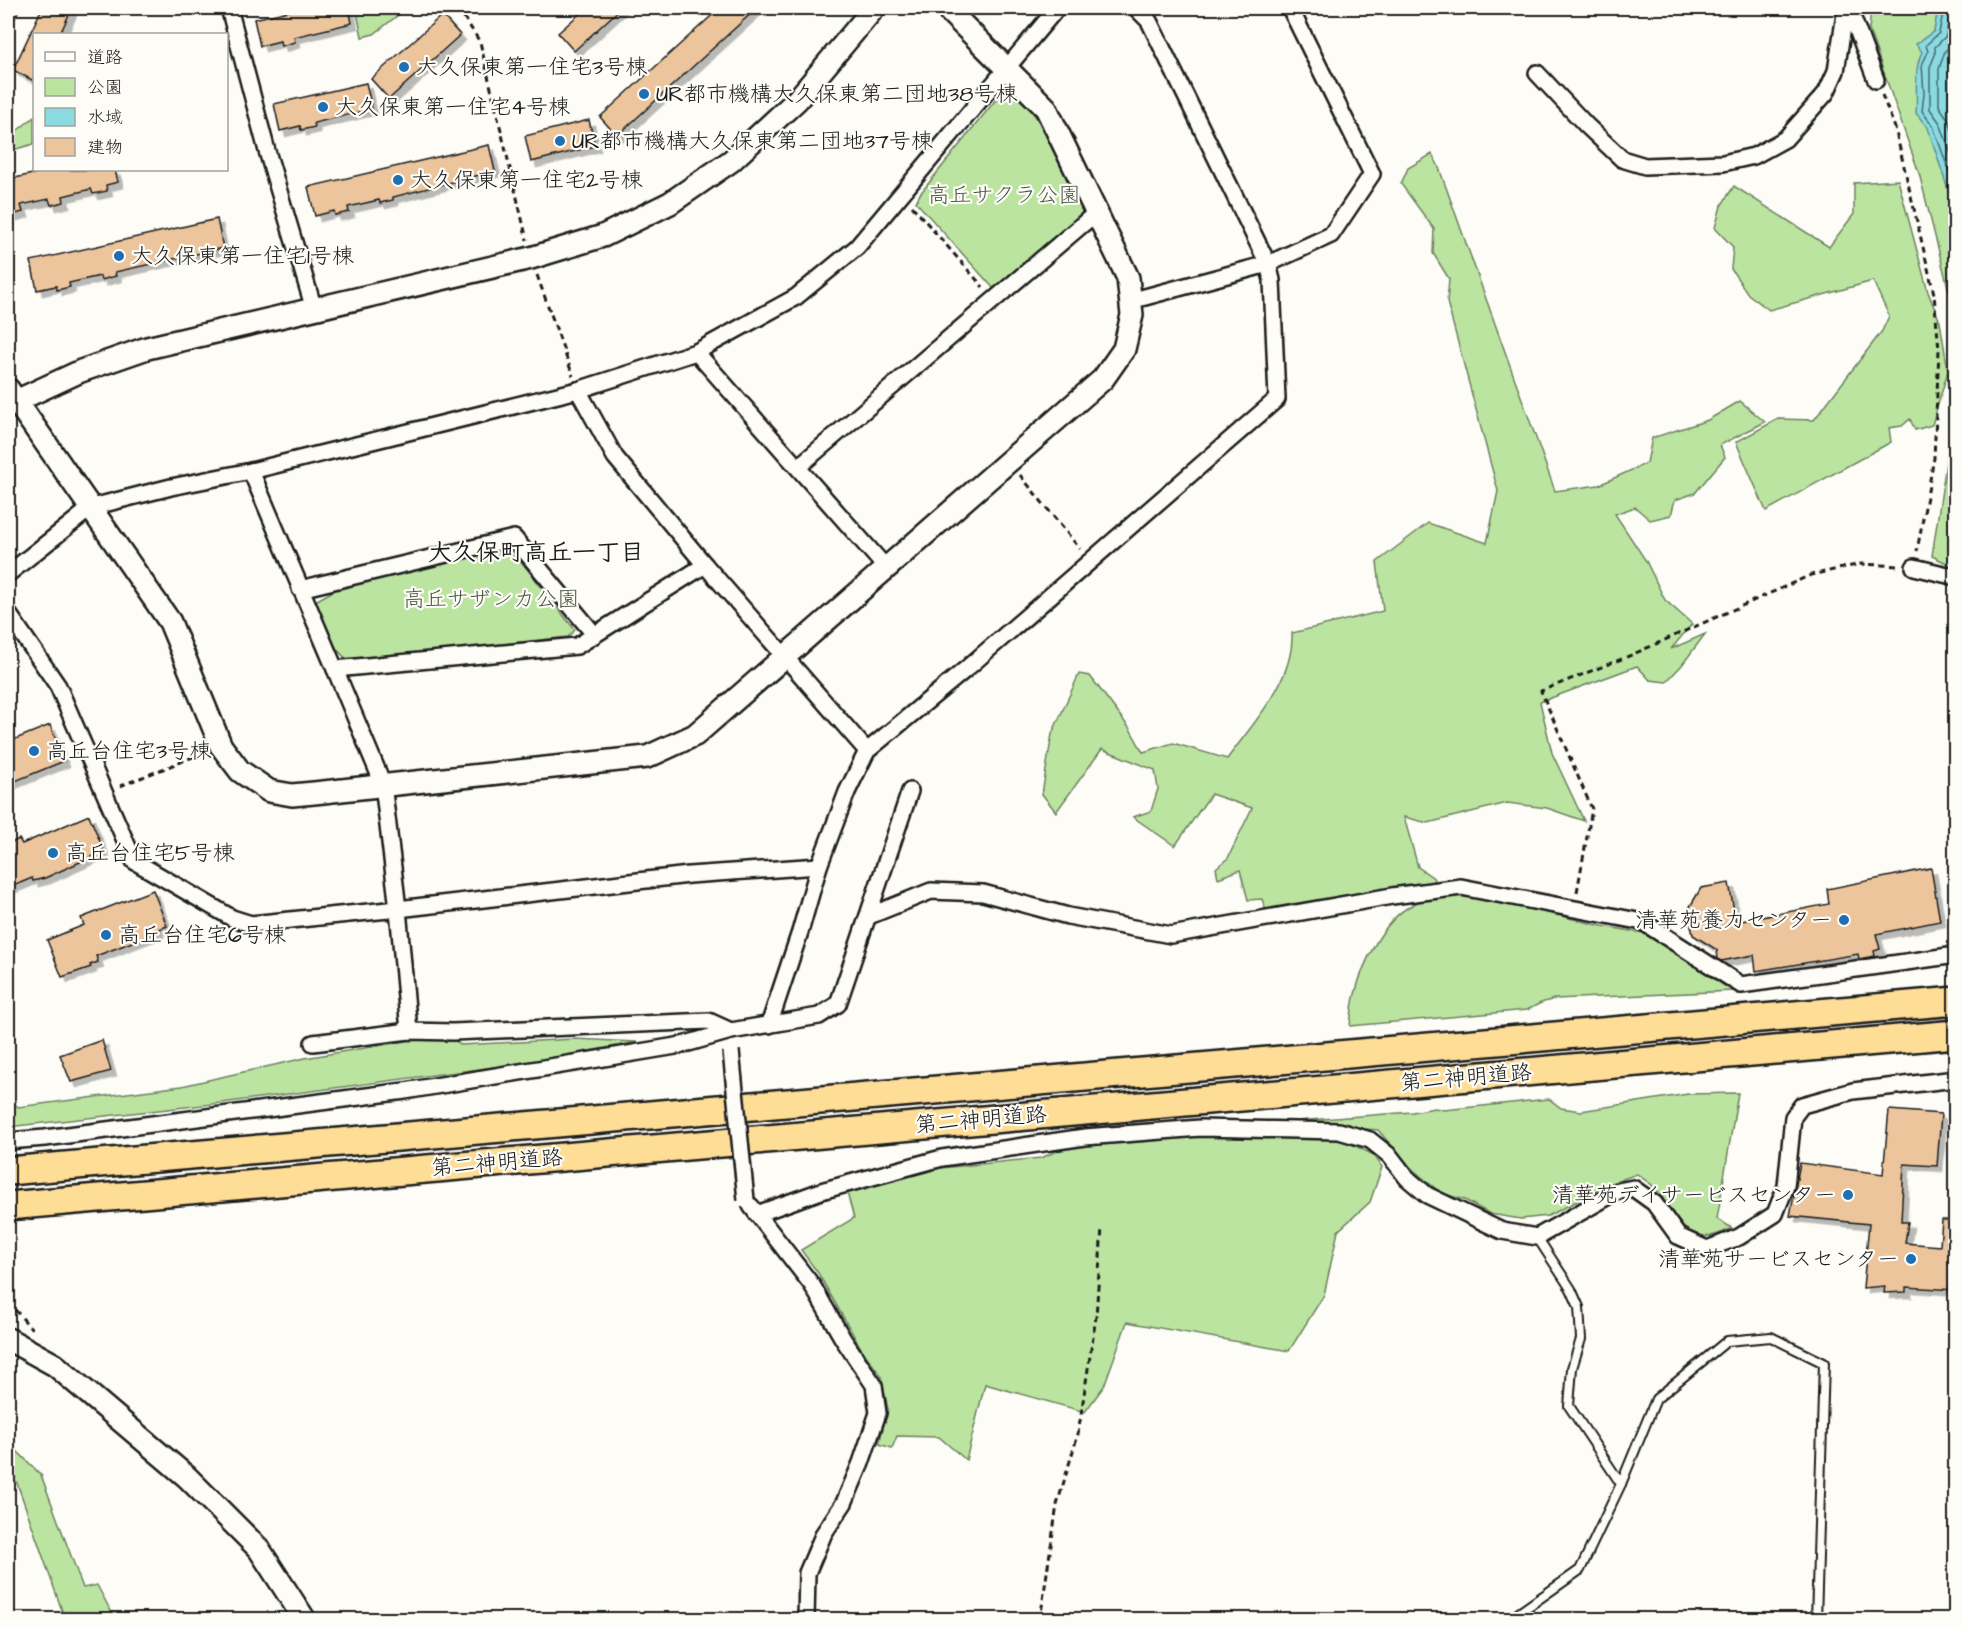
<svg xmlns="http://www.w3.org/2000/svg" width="1963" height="1627" font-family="'Architects Daughter','Klee One',sans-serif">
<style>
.green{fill:#bbe4a1;stroke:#6c805e;stroke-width:1.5}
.water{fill:#89dae1;stroke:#5d8e92;stroke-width:1.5}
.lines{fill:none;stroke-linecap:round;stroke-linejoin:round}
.shore{stroke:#48686b;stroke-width:1.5}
.building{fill:#ecc59c;stroke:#1c1c1c;stroke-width:1.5;filter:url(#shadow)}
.lane-casing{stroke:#1c1c1c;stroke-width:12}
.street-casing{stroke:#1c1c1c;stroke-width:20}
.secondary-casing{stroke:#1c1c1c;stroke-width:26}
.highway-casing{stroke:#1c1c1c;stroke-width:32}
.path{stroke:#1c1c1c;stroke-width:3;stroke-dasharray:6 4.5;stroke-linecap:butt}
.lane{stroke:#fdfcf7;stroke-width:8}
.street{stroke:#fdfcf7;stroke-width:15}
.secondary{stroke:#fdfcf7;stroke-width:21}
.highway{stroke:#fedd96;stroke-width:27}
.street-bridge-casing{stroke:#1c1c1c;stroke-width:20;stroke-linecap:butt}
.street-bridge{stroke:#fdfcf7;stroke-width:15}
.poi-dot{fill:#1f6fb2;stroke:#fdfcf7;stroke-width:2}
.labels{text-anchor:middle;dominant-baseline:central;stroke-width:4.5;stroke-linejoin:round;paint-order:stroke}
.poi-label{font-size:22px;fill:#1c1c1c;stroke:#fdfcf7;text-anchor:start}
.park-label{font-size:22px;fill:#4c5844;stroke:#fdfcf7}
.street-label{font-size:22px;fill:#1c1c1c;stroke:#fdfcf7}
.neighbourhood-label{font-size:24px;font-weight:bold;fill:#1c1c1c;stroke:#fdfcf7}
</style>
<defs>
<filter id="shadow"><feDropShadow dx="5.5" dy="5.5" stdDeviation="0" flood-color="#0004"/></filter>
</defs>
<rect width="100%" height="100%" fill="#fdfcf7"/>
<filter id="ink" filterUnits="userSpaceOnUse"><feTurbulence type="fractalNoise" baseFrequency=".0167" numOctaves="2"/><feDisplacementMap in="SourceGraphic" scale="12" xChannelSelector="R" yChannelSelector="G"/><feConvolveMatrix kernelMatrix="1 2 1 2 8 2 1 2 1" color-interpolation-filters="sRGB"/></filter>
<g filter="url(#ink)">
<g class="green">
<polygon points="8,8 20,8 8,33"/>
<polygon points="356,8 407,8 374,34 362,37"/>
<polygon points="1871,8 1955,8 1955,315 1919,173 1869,30"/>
<path d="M1012,91C1047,121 1064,166 1084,206L1081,215L995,290L916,202L920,194L1002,92Z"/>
<polygon points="34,117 34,144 9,151 8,138"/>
<path d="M1432,154L1438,165L1555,491L1599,485L1647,463L1652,438L1708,420L1740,401L1765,422L1720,445L1725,457L1695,493L1675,500L1671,515L1650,520L1635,507L1615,514L1646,561L1665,600L1692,624L1671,649L1705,634L1682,665L1666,682L1650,680L1637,666L1540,702L1552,753L1584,821L1547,808L1507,803L1428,823L1404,817L1418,867L1435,879L1427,886L1266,911L1262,899L1248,900L1240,870L1218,878L1216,868L1228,858L1252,808L1211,794L1175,846L1133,817L1151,811L1158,789L1155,770L1102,749L1056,812L1042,794L1052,734L1079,674L1090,676L1130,729L1143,752L1173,743L1227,759C1254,722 1294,681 1292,633L1383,611L1377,562L1428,523L1487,543L1498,491L1447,302L1449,279L1433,253L1434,229L1401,184L1408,168Z"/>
<polygon points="1898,180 1928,292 1940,322 1948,371 1932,425 1915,430 1910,419 1902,426 1889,428 1891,442 1766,511 1736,442 1778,419 1814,420 1882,331 1889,316 1873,281 1769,310 1748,294 1731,269 1733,247 1715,228 1721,206 1734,186 1829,247 1854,214 1854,183"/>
<polygon points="1955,403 1955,567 1932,556"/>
<path d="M494,551L511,554L524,565L575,630L568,637L350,661C334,652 316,618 317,600L337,589Z"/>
<path d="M1467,896L1499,899L1532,909L1602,926L1643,933L1664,945L1732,991L1554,999L1541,1003L1527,1010L1350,1026C1351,1016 1352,1004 1355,994C1363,963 1383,920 1412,905C1428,896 1450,897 1467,896Z"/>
<polygon points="419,1039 454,1040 461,1045 574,1039 637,1042 524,1063 221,1103 8,1127 8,1097 18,1107 182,1086 305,1058"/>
<path d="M1738,1093L1717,1219L1732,1228C1685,1253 1681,1219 1656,1189C1651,1183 1643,1179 1637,1174L1614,1182L1548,1216L1521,1219L1490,1214L1465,1200L1441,1193L1410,1167L1378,1130L1283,1122L1412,1112L1435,1108L1444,1110L1549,1099L1561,1108L1581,1111L1688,1094Z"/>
<polygon points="1278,1135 1343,1140 1374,1155 1382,1167 1370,1202 1338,1231 1324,1295 1289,1351 1127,1322 1104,1386 1085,1412 985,1384 966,1460 939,1437 897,1436 892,1448 879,1444 888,1409 881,1376 861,1348 818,1273 801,1250 854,1218 846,1189 902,1172 1041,1158 1071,1145 1178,1136"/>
<polygon points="8,1442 41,1475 83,1588 97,1585 115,1619 65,1619 17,1483 8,1473"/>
</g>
<path class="water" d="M1938,8H1955L1954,199L1949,193L1928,128L1916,113C1918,92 1913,70 1922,52L1916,44L1934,31Z"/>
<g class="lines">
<g class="shore">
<polyline points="1944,8 1939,33 1926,45 1928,52 1922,65 1924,94 1922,111 1933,126 1956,191"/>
<polyline points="1951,8 1946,36 1935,47 1935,55 1930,67 1930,109 1940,123 1956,168"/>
<polyline points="1956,37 1952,44 1945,51 1939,69 1939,106 1948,119 1956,141"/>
</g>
</g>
<g class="building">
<polygon points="42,8 72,8 60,34 34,34 34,81 13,70"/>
<polygon points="301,8 349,8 352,23 294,37 295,42 281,46 280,41 260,46 254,19"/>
<polygon points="586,8 621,8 574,51 558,33"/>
<polygon points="720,8 757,8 617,136 600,117"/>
<polygon points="442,15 460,35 389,99 371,79"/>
<polygon points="366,83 372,109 314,123 315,127 301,130 300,126 280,131 274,104"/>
<polygon points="589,120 595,146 531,162 525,136"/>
<polygon points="489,145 495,171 393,197 393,200 380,203 379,200 348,207 349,212 335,215 334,211 315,216 308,187"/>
<polygon points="50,170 115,170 118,182 106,185 107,191 93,194 91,189 63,196 64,202 51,205 49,199 21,205 23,212 8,216 8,173 14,172 15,178"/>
<polygon points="217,219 223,248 115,272 116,276 101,280 100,276 69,283 70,287 57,290 56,286 37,290 31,261"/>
<polygon points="50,725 64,761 8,784 8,742"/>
<polygon points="89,815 104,851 45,878 33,881 32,878 8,888 8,844 19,839 22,844"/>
<polygon points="1931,868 1940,921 1876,934 1880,949 1874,951 1875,956 1859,959 1858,954 1756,971 1754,955 1721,961 1718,959 1717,950 1693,935 1688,910 1701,888 1729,883 1736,922 1829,904 1827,889"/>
<polygon points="153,890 167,926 157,930 158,932 96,956 98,962 90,965 91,967 62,977 47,940 84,925 81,918"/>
<polygon points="102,1040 111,1071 71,1082 60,1055"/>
<polygon points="1889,1110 1941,1114 1937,1166 1904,1164 1901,1222 1908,1222 1905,1243 1940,1246 1942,1220 1956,1220 1956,1290 1906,1287 1906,1292 1884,1293 1885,1286 1863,1288 1869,1224 1790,1216 1800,1163 1883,1174"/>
</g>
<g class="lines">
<g class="lane-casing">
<g id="lane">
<polyline points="1621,1484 1656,1399 1727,1341 1771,1337 1824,1363 1816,1620"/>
<polyline points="1509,1620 1580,1570 1621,1484 1569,1406 1572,1368 1581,1339 1579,1307 1571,1289 1537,1237"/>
</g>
</g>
<g class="street-casing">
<g id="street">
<polyline points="229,8 267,151 314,309"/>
<polyline points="1849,8 1876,80"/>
<polyline points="1537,73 1586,125 1622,159 1645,166 1723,163 1754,156 1785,139 1826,93 1836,71 1846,8"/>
<polyline points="1130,301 1268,264 1331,235 1372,174 1290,8"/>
<polyline points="696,352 887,569"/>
<polyline points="798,467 1097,212"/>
<polyline points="251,471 335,669 577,646 705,565 615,457 578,390"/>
<polyline points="705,565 867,751"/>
<polyline points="1914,567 1956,577"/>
<polyline points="8,574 92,507 171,487 251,471 578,390 696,352 796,297 857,247 1057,8"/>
<polyline points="300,589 514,538 594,634"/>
<polyline points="8,613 58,686 134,861 232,918 251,924 398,909 689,875 819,866"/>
<polyline points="335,669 383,784 398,909 409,1031"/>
<polyline points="869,916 931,891 983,893 1068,916 1171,935 1392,896 1461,887 1643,922 1741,985 1956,955"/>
<polyline points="769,1025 800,932 819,866 847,792 867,751 966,669 1277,399 1272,280 1268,264 1149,21 1136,8"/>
<polyline points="313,1043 409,1031 453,1032 709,1021 731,1031"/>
<polyline points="8,1141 45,1138 405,1091 682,1045 731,1031 819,1016 838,1004 910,791"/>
<polyline points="751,1206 812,1285 843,1339 874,1385 878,1413 861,1463 844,1503 824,1533 807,1573 806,1620"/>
<polyline points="757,1214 821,1191 942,1158 1085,1137 1200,1128 1339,1131 1370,1140 1390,1156 1407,1178 1427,1195 1502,1231 1537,1237 1618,1191 1633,1188 1654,1203 1678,1236 1707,1249 1739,1237 1775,1214 1786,1186 1793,1117 1802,1105 1853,1091 1956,1079"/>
</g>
</g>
<g class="secondary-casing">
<g id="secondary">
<polyline points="8,389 170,622 221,746 240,771 269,791 292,795 314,793 647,757 695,735 1103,379 1124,349 1132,315 1128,278 1046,108 946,8"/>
<polyline points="8,406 16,401 81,371 147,348 531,258 603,236 670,203 731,161 797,100 874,8"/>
<polyline points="8,1339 55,1365 187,1477 259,1549 305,1620"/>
</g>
</g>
<g class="highway-casing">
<g id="highway">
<polyline points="8,1171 1956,1001"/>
<polyline points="8,1206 1956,1034"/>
</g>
</g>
<g class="path">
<polyline points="458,8 480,42 527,240"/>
<polyline points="1882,95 1895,128 1934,294 1939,350 1934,458 1917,551"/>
<polyline points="912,206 983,287"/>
<polyline points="537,275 573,376"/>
<polyline points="1020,475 1080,549"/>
<polyline points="120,786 203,753"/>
<polyline points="1577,892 1592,809 1541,691 1629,656 1811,575 1861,564 1899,566"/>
<polyline points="8,1302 32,1329"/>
<polyline points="1040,1620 1057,1505 1078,1434 1096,1317 1102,1227"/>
</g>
<use href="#lane" class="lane"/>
<use href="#street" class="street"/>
<use href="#secondary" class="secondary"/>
<use href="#highway" class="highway"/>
<g class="street-bridge-casing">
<polyline id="street-bridge" points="731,1051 746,1200"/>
</g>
<use href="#street-bridge" class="street-bridge"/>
</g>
</g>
<g class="poi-dot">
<circle cx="404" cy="67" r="6"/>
<circle cx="644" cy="94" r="6"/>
<circle cx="323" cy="107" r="6"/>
<circle cx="560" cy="141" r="6"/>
<circle cx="398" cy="180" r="6"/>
<circle cx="119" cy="256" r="6"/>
<circle cx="34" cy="751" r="6"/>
<circle cx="53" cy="853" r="6"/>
<circle cx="1844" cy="920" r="6"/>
<circle cx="106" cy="935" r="6"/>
<circle cx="1848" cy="1195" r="6"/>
<circle cx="1911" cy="1259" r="6"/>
</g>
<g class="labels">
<g class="poi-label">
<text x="416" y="67">大久保東第一住宅3号棟</text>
<text x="656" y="94">UR都市機構大久保東第二団地38号棟</text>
<text x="335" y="107">大久保東第一住宅4号棟</text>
<text x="572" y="141">UR都市機構大久保東第二団地37号棟</text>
<text x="410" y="180">大久保東第一住宅2号棟</text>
<text x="131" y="256">大久保東第一住宅1号棟</text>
<text x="46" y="751">高丘台住宅3号棟</text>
<text x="65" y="853">高丘台住宅5号棟</text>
<text x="1832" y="920" text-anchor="end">清華苑養力センター</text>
<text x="118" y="935">高丘台住宅6号棟</text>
<text x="1836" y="1195" text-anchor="end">清華苑デイサービスセンター</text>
<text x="1899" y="1259" text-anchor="end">清華苑サービスセンター</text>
</g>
<g class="park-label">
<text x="1004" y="195">高丘サクラ公園</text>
<text x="491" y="599">高丘サザンカ公園</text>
</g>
<g class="street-label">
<text transform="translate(1466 1078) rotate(-5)">第二神明道路</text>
<text transform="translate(981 1120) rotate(-5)">第二神明道路</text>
<text transform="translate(497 1163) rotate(-5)">第二神明道路</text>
</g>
<g class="neighbourhood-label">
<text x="536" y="553">大久保町高丘一丁目</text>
</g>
</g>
<rect width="1963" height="1627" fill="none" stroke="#fdfcf7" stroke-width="30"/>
<rect x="15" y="15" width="1933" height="1597" fill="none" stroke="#1c1c1c" stroke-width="2" filter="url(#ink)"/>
<rect x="33" y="33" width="195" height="138" fill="#fdfcf7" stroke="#a3a29f" stroke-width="1.5"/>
<rect x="45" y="52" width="30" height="9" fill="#fdfcf7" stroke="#a3a29f" stroke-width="1.5"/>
<text x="87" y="63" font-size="18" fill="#1c1c1c">道路</text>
<rect x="45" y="78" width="30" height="18" fill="#bbe4a1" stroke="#a3a29f" stroke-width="1.5"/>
<text x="87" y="93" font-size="18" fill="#1c1c1c">公園</text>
<rect x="45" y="108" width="30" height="18" fill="#89dae1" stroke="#a3a29f" stroke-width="1.5"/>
<text x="87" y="123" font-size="18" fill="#1c1c1c">水域</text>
<rect x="45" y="138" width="30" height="18" fill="#ecc59c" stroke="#a3a29f" stroke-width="1.5"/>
<text x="87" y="153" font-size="18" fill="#1c1c1c">建物</text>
</svg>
